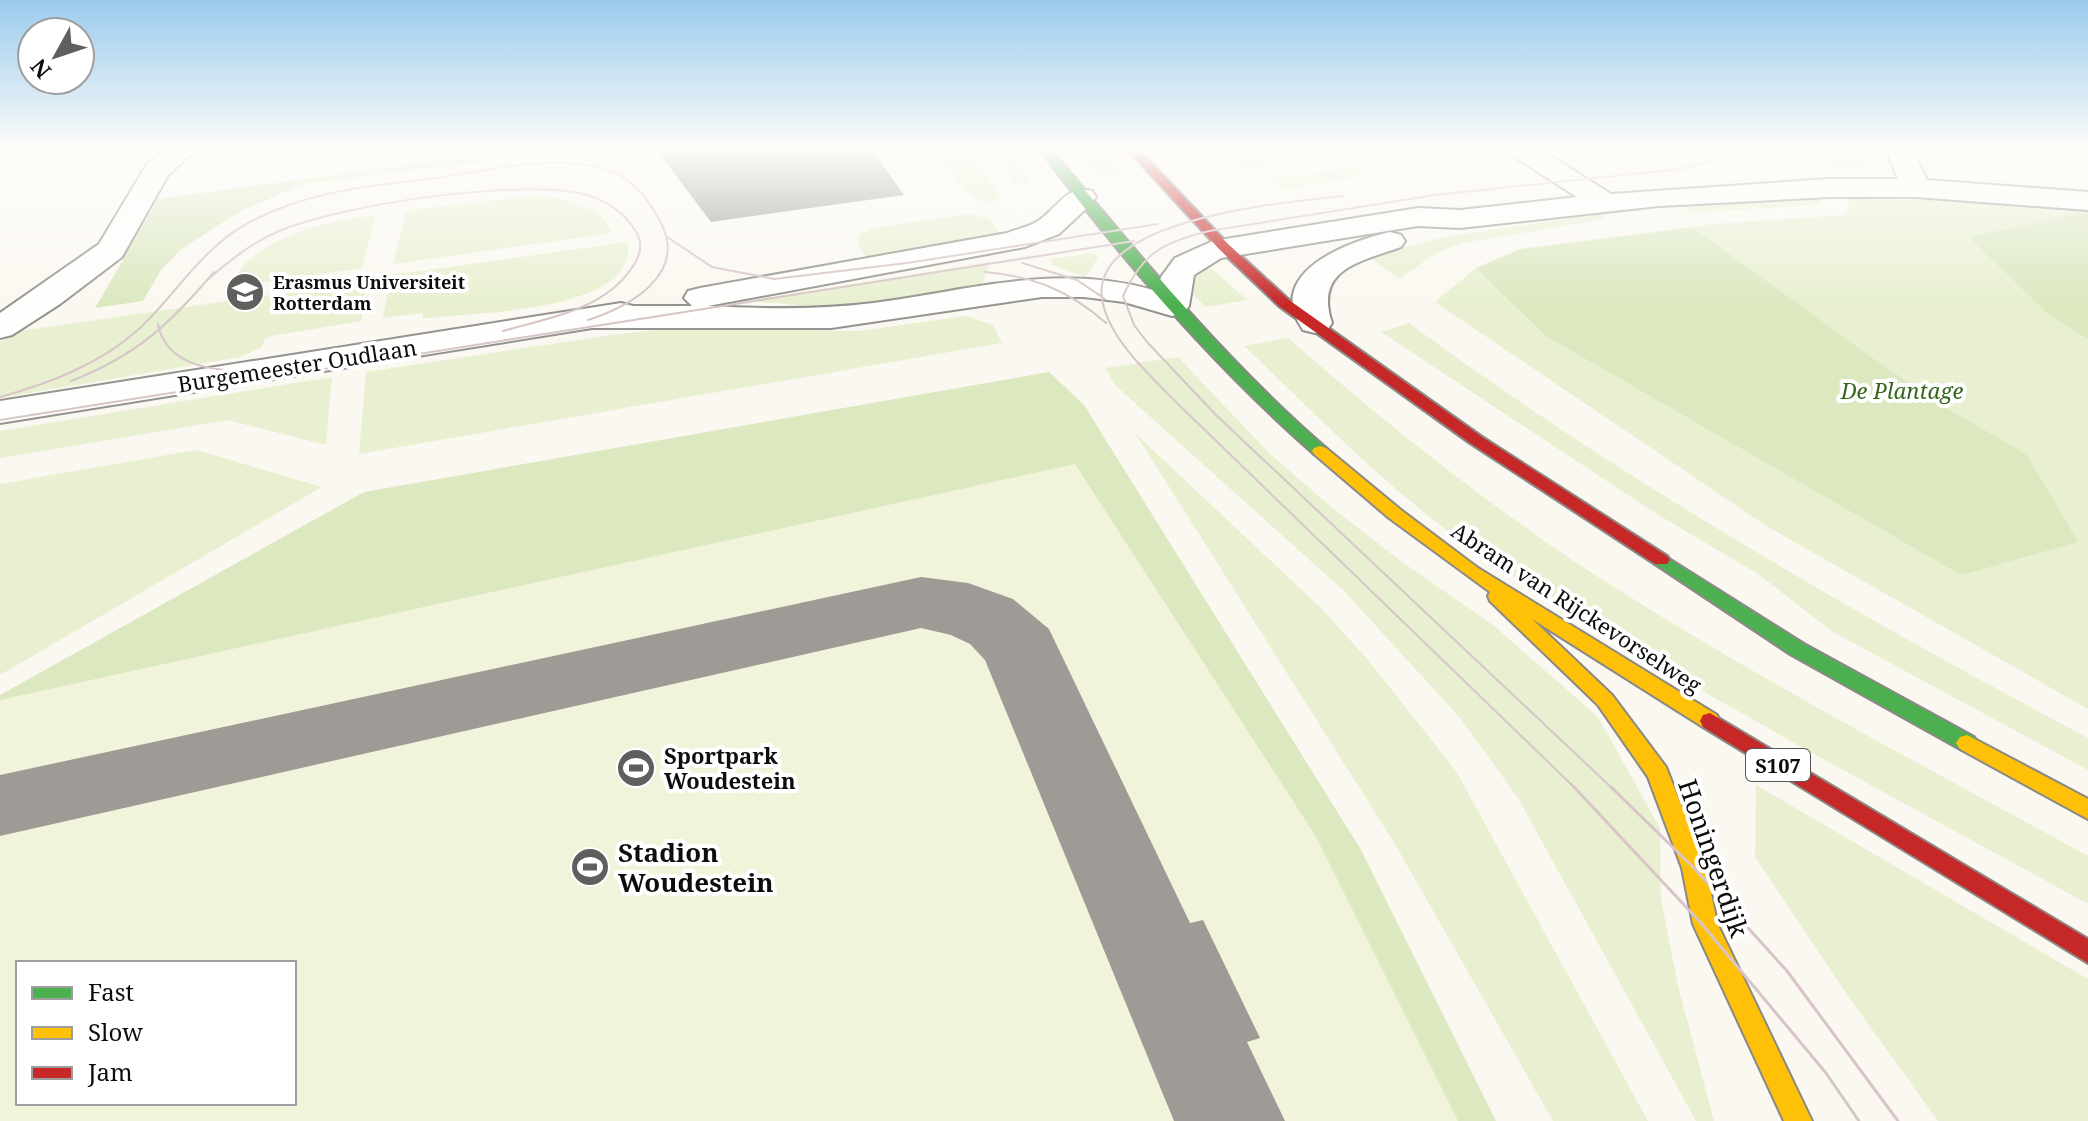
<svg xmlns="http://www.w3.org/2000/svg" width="2088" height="1121" font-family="'Noto Serif',serif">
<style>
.green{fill:#e8f0d1}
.forest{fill:#dbe8c0}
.pitch{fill:#f1f4db;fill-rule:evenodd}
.building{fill:#9e9b97}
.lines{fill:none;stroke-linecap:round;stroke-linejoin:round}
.street-casing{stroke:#949390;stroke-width:4}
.fast-casing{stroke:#8b8986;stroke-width:4}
.slow-casing{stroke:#8b8986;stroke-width:4}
.jam-casing{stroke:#8b8986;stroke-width:4}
.street{fill:#fefefd;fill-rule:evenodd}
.fast{fill:#4caf50;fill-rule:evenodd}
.slow{fill:#ffc107;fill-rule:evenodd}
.jam{fill:#c62828;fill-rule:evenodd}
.tram-far1{stroke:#d7c5c7;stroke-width:2}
.tram{stroke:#d7c5c7;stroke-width:3}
.labels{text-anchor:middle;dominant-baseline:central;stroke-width:8;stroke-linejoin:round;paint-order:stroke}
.far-poi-label{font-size:18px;font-weight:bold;fill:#0d0d0d;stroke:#fff;text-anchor:start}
.shield{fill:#fff;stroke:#565656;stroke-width:2}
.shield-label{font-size:20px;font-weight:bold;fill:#0d0d0d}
.street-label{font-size:22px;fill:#0d0d0d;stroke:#fff}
.park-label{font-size:22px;font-style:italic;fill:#38651e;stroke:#fff}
.poi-label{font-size:22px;font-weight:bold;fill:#0d0d0d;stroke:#fff;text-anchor:start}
.near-poi-label{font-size:26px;font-weight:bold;fill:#0d0d0d;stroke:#fff;text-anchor:start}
.near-street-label{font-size:26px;fill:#0d0d0d;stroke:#fff}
</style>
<rect width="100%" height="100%" fill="#fbf8f1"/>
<g class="green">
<path d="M934,148H963L1001,198C971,216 949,169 934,148Z"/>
<polygon points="985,148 1003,148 1031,185 1016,186 1001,163"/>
<polygon points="1075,148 1098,148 1120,173 1099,176"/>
<polygon points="1221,148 1339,148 1343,152 1343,155 1246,169"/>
<polygon points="1406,148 1452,148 1465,157 1416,164 1386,160"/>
<polygon points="1581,148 1714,148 1607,164"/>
<polygon points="1811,148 1864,148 1870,170 1828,166 1819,151"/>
<polygon points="1354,168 1366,175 1285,190 1271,179"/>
<path d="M528,196C558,197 599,201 612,233L393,264L406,213L411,210Z"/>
<polygon points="1816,198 1821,202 1811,205 1690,213 1681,206"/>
<polygon points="1847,199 1946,200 2088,211 2088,709 1768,527 1435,302 1476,268 1521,249 1714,224 1842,215 1850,208"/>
<polygon points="969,214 990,219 999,234 998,238 866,259 858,243 859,235 872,228"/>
<polygon points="1600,214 1606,219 1462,243 1436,253 1399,279 1369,257 1443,237"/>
<path d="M376,215L362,268L232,287C244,239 334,219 376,215Z"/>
<path d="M628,242C638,312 477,312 430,318H423L422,313L383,318L391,275Z"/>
<polygon points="1094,253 1098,258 1085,277 1052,265 1051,259"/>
<polygon points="990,262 982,285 865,305 826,307 746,301"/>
<polygon points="1207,269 1212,269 1247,300 1206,307 1190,292 1189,282"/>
<polygon points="367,281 361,321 271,336 265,339 262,347 241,357 0,398 0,342 19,331"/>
<polygon points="966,316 993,325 1002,343 359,454 366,372 618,334 680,328 859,331"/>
<path d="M1409,323C1623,481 1854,613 2088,738V770L1833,632L1758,574L1660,516L1381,332Z"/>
<path d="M1288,338C1383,421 1484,502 1589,571C1750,675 1921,764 2088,856V904C1945,825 1801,749 1660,666C1599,630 1538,595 1480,554C1393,495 1320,418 1244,346Z"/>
<polygon points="1178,357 1270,454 1335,510 1402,562 1493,625 1598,717 1660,828 1661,899 1678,986 1714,1121 1696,1121 1518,798 1461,719 1344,591 1116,386 1105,368"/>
<polygon points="332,377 326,445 227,420 0,458 0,431"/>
<polygon points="1135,433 1323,610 1368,660 1456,771 1648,1121 1553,1121 1395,844"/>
<polygon points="196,450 322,487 0,675 0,484"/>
<polygon points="1756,785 2088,979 2088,1121 1938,1121 1848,996 1755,857"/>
</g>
<g class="forest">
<polygon points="531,148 615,148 605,152 570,151 302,184 239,212 180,250 161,270 143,301 95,308 158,199"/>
<polygon points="2088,212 2088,339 2048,314 1969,237"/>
<polygon points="1693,228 1878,362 1950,410 2027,455 2078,542 1961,575 1546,336 1476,268 1521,249"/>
<polygon points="1049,372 1084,405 1361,850 1496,1121 1398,1121 0,723 0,695 364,492"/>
</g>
<path class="pitch" d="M1075,464L1315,835L1458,1121H0V700ZM18,963H294V1103H18Z"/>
<g class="building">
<polygon points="655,148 871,148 904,195 711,222"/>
<polygon points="921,577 968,583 1013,599 1049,629 1190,923 1203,920 1260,1038 1247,1042 1285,1121 1174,1121 985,660 970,644 951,635 921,628 0,836 0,775"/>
</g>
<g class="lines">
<g class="street-casing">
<g id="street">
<polygon points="167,148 197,148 168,175 122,257 60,304 12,335 0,338 0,313 99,244 147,164"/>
<path d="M1506,148H1538L1611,194L1830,179H1898L1886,148H1912L1927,180L2088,192V210L1916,197H1830L1659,206L1460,228L1418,226L1221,258L1194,275L1189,306L1184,313L1172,316L1124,302L1084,297H1042L831,328H592L0,423V401L621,303L633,306H692L684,298L688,291L700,288L1007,233C1017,229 1029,227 1038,221C1057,209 1066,184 1092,191L1096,197L1092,203L1059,234L1025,247L708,306C764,309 818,310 873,303C972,290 1057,262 1157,291L1161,277L1175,258L1213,241L1418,208L1460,210L1577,197L1510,154Z"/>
<path d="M1390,232L1401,235L1405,241L1401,247C1359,262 1314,269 1332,323L1327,330L1315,333L1303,330C1263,272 1348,242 1390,232Z"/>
</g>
</g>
<g class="fast-casing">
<g id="fast">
<path d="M1039,148H1050C1137,253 1222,358 1326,448L1328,451L1326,454H1314C1212,364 1120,258 1039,148Z"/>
<polygon points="1661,554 1804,644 1974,737 1978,743 1974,749 1967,751 1960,749 1790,654 1655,564 1652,560"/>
</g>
</g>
<g class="slow-casing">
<g id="slow">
<polygon points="1320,446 1326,448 1401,510 1478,568 1717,715 1720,721 1717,727 1710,729 1703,727 1532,619 1612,695 1666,767 1706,868 1717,923 1812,1121 1784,1121 1693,924 1682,868 1648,777 1598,705 1490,601 1488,596 1490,592 1389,518 1314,454 1312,451 1314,448"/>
<polygon points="1967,735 2088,799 2088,819 1960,749 1956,743 1960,737"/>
</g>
</g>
<g class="jam-casing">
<g id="jam">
<polygon points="1126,148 1137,148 1228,244 1289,300 1482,437 1667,556 1670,560 1667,564 1655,564 1470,443 1279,306 1220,250"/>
<polygon points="1710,713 2088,939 2088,963 1703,727 1700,721 1703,715"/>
</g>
</g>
<use href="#street" class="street"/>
<use href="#fast" class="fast"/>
<use href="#slow" class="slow"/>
<use href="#jam" class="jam"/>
<g class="tram-far1">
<path d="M1343,196C1290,202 1082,218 1103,304C1112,343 1153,378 1180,406L1576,789"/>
<polyline points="667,237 712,267 774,279 907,263 1158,224"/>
<polyline points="1022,263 1077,280 1105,299"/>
<path d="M985,272C1033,276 1070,291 1106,323"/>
<path d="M207,280C228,262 251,243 277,232C339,205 522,177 587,195C607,201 624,213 635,230C644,243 640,257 631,269C603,310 548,318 503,331"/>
<path d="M158,324C166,368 217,371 255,372"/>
<path d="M71,381C136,356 170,324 214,272"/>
<path d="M0,397C50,383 101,364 140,328C177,293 202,248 248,223C306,191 370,186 434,178C488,171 549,154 603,168C630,175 650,200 662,225C686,276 628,307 588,320"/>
<polyline points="0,420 1134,241"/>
<path d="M1613,789L1216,415L1147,342L1134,325L1123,296C1143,252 1164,242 1209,231L1435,195L1680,169L1765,148"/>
</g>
<g class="tram">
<polyline points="1574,787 1701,923 1826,1073 1859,1121"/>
<polyline points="1611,787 1694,868 1787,971 1898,1121"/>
</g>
</g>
<linearGradient id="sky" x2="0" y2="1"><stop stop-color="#9bcbed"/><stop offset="0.49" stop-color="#fdfcf9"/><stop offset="1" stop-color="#fdfcf9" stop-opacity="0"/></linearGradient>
<rect width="2088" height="305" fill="url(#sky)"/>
<defs>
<g id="university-disc" transform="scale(2)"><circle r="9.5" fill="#605f5d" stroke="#fff"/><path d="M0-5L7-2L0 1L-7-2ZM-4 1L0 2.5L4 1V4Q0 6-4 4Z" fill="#fff"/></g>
<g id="stadium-disc" transform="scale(2)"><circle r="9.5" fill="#605f5d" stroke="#fff"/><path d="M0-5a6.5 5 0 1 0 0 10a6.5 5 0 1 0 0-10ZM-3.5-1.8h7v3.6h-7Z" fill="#fff"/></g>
</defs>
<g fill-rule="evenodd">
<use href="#university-disc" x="245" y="292"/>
<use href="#stadium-disc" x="636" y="768"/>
<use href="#stadium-disc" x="590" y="867"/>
</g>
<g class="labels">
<g class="far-poi-label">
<text x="273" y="282">Erasmus Universiteit<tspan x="273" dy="21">Rotterdam</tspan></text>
</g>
<rect class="shield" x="1746" y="749" width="64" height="32" rx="6"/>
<g class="shield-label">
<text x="1778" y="765">S107</text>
</g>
<g class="street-label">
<text transform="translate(297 365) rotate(-9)">Burgemeester Oudlaan</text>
<text transform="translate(1577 607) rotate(33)">Abram van Rijckevorselweg</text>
</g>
<g class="park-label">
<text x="1902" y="390">De Plantage</text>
</g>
<g class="poi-label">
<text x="664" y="755">Sportpark<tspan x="664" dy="25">Woudestein</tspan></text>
</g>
<g class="near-poi-label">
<text x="618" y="852">Stadion<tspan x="618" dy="30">Woudestein</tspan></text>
</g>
<g class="near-street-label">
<text transform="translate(1714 858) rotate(71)">Honingerdijk</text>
</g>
</g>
<rect x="16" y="961" width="280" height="144" fill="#ffffff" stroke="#9e9e9e" stroke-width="2"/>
<rect x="32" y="987" width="40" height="12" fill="#4caf50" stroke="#9e9e9e" stroke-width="2"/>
<text x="88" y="1001" font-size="24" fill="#0d0d0d">Fast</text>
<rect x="32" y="1027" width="40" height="12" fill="#ffc107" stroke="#9e9e9e" stroke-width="2"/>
<text x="88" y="1041" font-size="24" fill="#0d0d0d">Slow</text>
<rect x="32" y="1067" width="40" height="12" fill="#c62828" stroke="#9e9e9e" stroke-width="2"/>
<text x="88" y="1081" font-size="24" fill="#0d0d0d">Jam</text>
<g transform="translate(56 56) rotate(230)"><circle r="38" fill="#ffffff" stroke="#9e9e9e" stroke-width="2"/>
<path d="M0-6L14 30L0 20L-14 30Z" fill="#605f5d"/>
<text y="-12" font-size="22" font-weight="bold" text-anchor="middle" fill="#0d0d0d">N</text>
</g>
</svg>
